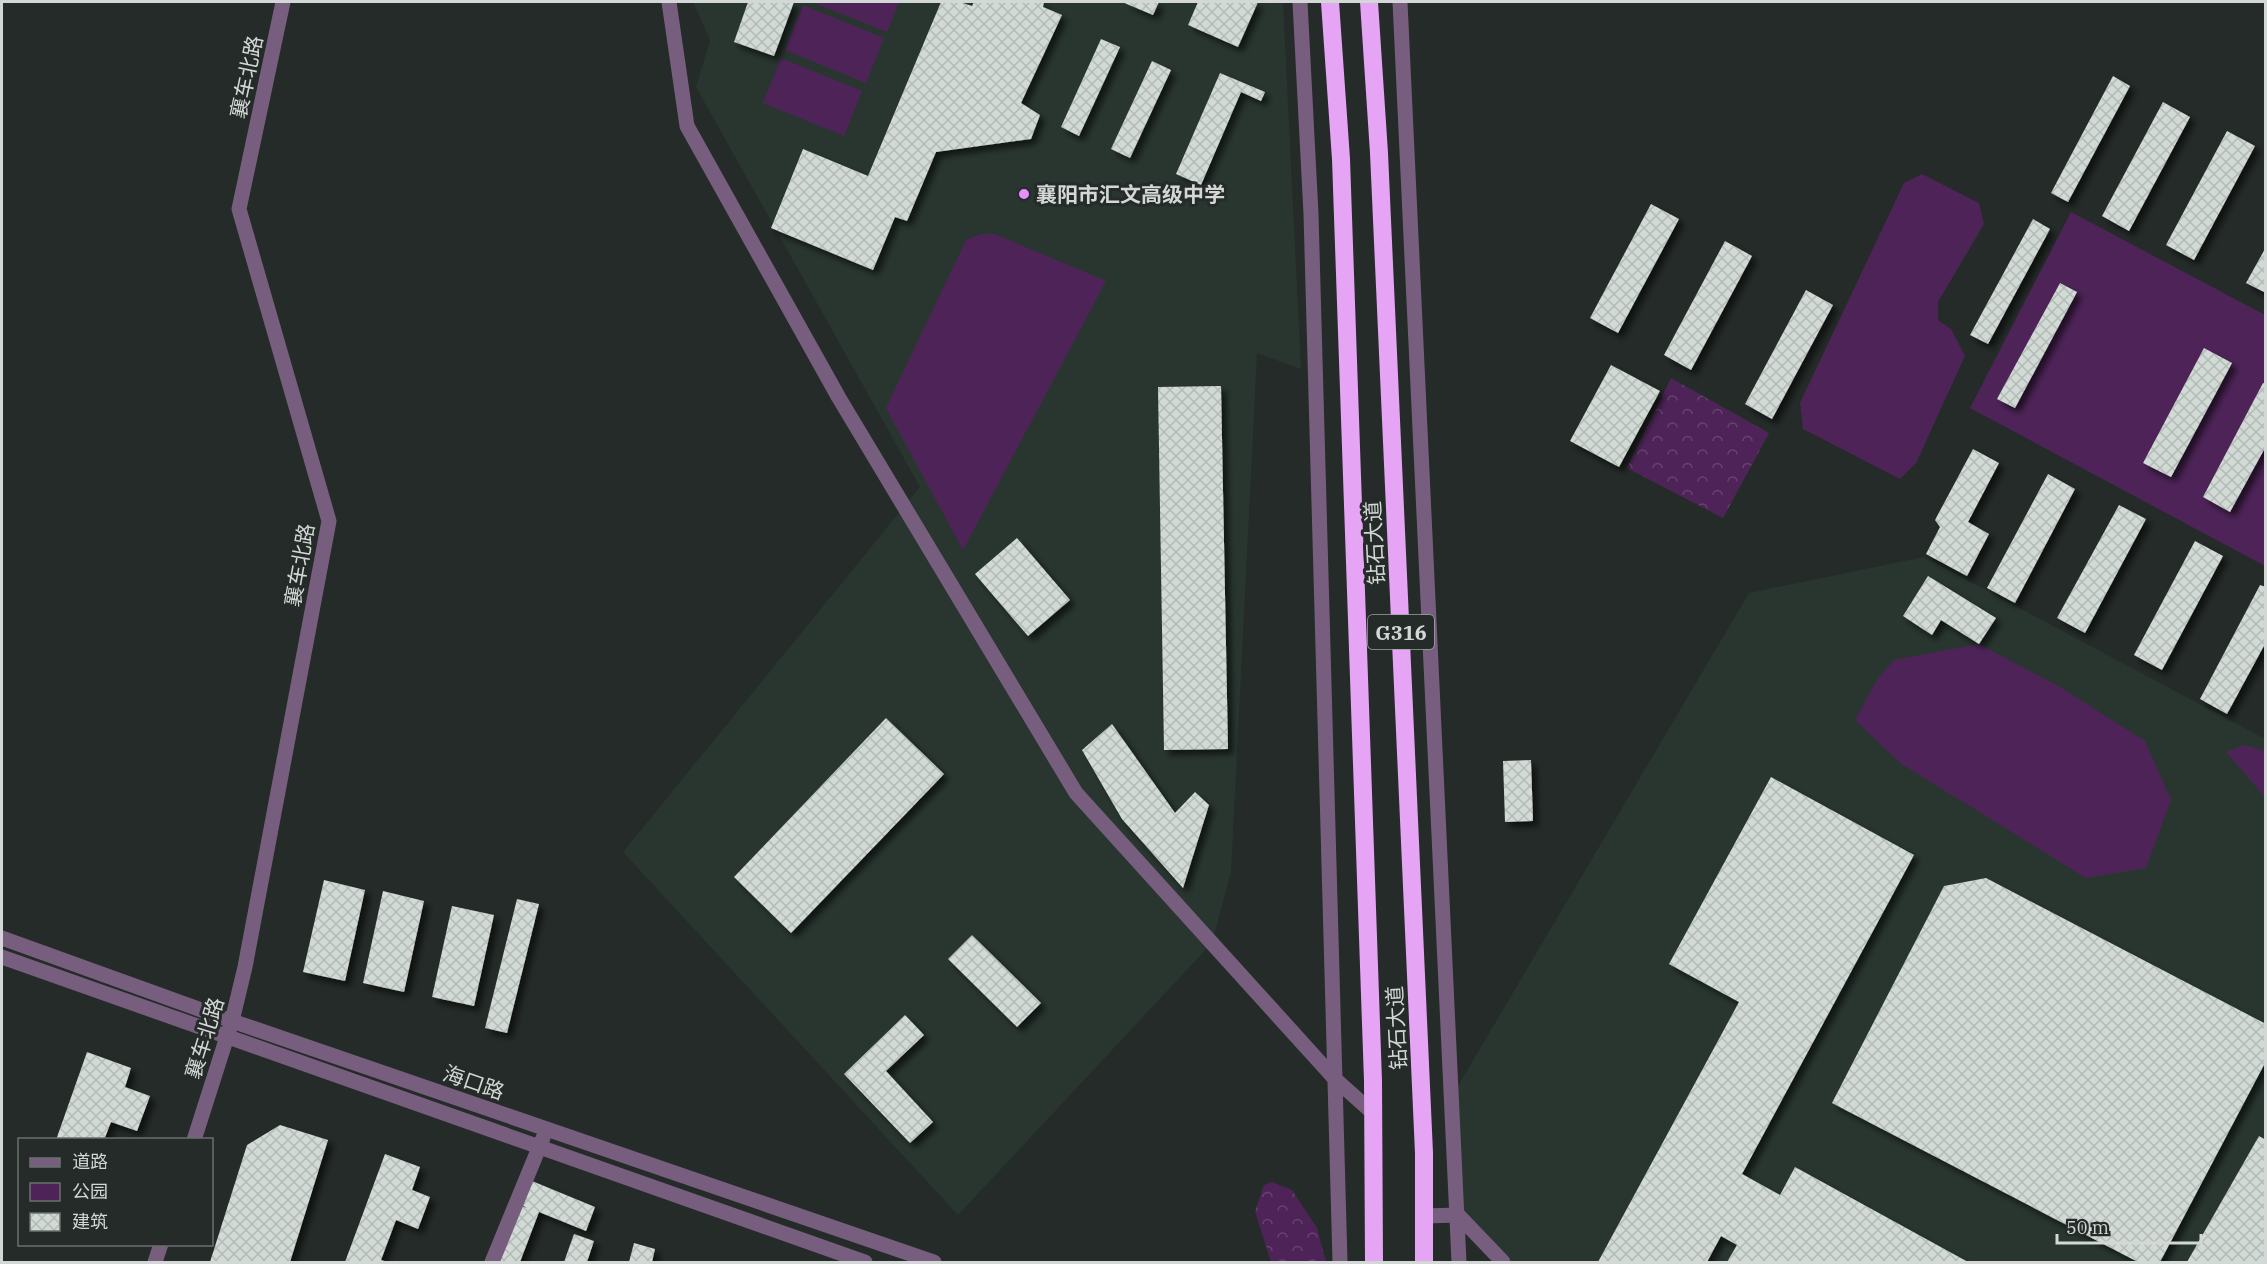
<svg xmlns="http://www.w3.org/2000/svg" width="2267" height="1264" font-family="'IBM Plex Serif','Noto Sans SC',serif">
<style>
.built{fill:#293630}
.green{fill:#4e2458}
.forest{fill:url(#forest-crowns)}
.building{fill:url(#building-cross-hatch);filter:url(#shadow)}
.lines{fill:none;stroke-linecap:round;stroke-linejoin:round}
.minor{stroke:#785e7e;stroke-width:15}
.highway{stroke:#e5a4f4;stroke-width:18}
.poi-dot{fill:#e98efe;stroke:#242b28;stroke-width:2}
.labels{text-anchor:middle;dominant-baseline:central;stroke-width:6;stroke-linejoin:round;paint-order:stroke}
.shield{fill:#242b28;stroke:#9ea3a1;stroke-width:1.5}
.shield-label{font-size:20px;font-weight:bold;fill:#d3d7d5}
.street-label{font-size:21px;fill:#d3d7d5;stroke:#242b28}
.poi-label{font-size:21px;font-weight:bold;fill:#d3d7d5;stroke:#242b28;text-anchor:start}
</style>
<defs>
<pattern id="forest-crowns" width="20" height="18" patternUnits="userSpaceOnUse" patternTransform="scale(1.5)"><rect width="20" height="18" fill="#4e2458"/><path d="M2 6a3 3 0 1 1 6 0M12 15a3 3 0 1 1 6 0" fill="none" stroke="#67436f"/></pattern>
<pattern id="building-cross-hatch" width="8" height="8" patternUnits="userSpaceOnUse" patternTransform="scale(1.5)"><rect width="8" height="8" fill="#d1dad5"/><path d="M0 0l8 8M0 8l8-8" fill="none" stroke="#b4bbb7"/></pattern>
<filter id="shadow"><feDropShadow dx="5" dy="5" stdDeviation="3" flood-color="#0009"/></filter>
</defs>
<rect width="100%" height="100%" fill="#242b28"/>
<g class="built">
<polygon points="693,2 1283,2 1301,369 1257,353 1231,872 1212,943 958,1215 623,852 920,487 696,87 710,40"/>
<polygon points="1924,557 2265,739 2265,1262 1503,1262 1458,1215 1452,1096 1749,593"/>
</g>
<g class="green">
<polygon points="812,2 899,2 887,32"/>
<polygon points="803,5 884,38 866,83 785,50"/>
<polygon points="781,58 862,91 844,136 763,103"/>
<polygon points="1922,174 1979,203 1984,224 1938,302 1938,320 1951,329 1965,356 1916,463 1900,479 1803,429 1800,403 1904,183"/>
<polygon points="2071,212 2265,315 2265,566 1970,408"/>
<polygon points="981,234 995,234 1106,281 963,550 886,408 966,240"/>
<polygon points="1979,644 2060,687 2145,741 2171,800 2146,868 2086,878 1900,763 1855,720 1878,678 1894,660"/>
<polygon points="2244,745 2265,751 2265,797 2226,752"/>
</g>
<g class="forest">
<polygon points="1671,378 1769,433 1723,518 1627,468"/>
<polygon points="1272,1182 1292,1190 1317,1228 1326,1262 1271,1262 1255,1211 1264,1185"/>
</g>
<g class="building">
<polygon points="748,2 794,2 774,56 734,42"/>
<polygon points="941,2 960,2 972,6 974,2 1044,2 1043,7 1062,15 1021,103 1040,115 1031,139 936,152 907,221 895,217 873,270 771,228 803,149 868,176"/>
<polygon points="1122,2 1159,2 1153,15"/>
<polygon points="1198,2 1258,2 1238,47 1188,25"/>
<polygon points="1101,39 1120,47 1079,136 1061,127"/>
<polygon points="1152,61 1171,70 1130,158 1111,149"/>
<polygon points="1220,73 1265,92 1261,101 1241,92 1201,185 1176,174"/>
<polygon points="2113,76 2130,86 2068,202 2051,193"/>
<polygon points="2163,102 2190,117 2129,231 2102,216"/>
<polygon points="2227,131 2255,146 2194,260 2166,245"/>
<polygon points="1651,204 1679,219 1618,333 1590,318"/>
<polygon points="2033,219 2050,229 1988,344 1970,335"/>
<polygon points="1725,241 1752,256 1691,370 1664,355"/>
<polygon points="2266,247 2266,293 2246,283"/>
<polygon points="2060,283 2077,292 2015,408 1997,399"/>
<polygon points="1806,290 1833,305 1772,419 1745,404"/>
<polygon points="2204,348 2232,363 2171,477 2143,463"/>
<polygon points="1611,365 1660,391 1619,467 1570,441"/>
<polygon points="2263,383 2266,384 2266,446 2230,512 2203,497"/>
<polygon points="1221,386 1228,749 1164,750 1158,387"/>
<polygon points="1973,449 1999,463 1968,522 1989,534 1967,576 1926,554 1940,527 1935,520"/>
<polygon points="2048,474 2075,489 2015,603 1987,588"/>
<polygon points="2119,505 2146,519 2085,633 2057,618"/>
<polygon points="1017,538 1070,600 1028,636 975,574"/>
<polygon points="2195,541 2223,556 2162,670 2134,655"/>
<polygon points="1928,576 1996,618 1979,644 1941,620 1932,635 1903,616"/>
<polygon points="2260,585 2266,587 2266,642 2227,714 2200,699"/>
<polygon points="886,718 944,774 791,933 734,877"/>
<polygon points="1112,724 1175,813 1195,792 1209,805 1183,888 1122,819 1082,750"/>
<polygon points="1531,760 1533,821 1505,822 1503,761"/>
<polygon points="1771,777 1914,855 1742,1174 1780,1195 1795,1167 1968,1262 1727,1262 1737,1245 1721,1236 1707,1262 1598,1262 1739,1002 1669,964"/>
<polygon points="1986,878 2266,1024 2266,1061 2160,1262 2138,1262 1832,1103 1944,886"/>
<polygon points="324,880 365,890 345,981 303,972"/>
<polygon points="383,891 424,901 404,992 363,983"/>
<polygon points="517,899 539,904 507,1033 485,1028"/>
<polygon points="452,906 494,915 474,1006 432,997"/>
<polygon points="972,935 1041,1003 1017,1027 948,959"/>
<polygon points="905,1015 924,1035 886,1071 933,1122 910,1143 844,1074"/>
<polygon points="87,1052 131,1068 125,1087 150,1096 137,1131 111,1122 104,1140 56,1140"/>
<polygon points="280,1125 328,1140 290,1262 210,1262 247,1145"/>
<polygon points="2259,1136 2266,1140 2266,1262 2187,1262"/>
<polygon points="385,1154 420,1167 412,1190 430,1197 418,1229 396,1220 381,1260 388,1262 345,1262"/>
<polygon points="532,1181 595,1207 586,1231 539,1212 520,1262 498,1262 519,1205 527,1208 522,1205"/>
<polygon points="574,1234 594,1241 587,1262 564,1262"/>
<polygon points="634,1243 655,1249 652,1262 629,1262"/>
</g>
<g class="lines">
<g class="minor">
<polyline points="669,2 687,126 839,398 1076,793 1335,1079 1373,1113"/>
<polyline points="1300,2 1311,214 1340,1262"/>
<polyline points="1400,2 1459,1262"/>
<polyline points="2,938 232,1021 934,1262"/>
<polyline points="2,957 865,1262"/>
<polyline points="194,1140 232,1021 245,967 329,521 239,209 283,2"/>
<polyline points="1458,1215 1503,1262"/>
<polyline points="1424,1216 1458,1215"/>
<polyline points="155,1262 161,1244"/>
<polyline points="492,1262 543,1138"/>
</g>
<g class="highway">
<polyline points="1330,2 1341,159 1373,1081 1374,1262"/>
<polyline points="1369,2 1379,153 1424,1153 1424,1262"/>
</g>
</g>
<circle class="poi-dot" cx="1024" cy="194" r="6"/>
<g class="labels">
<rect class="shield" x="1368" y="615" width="66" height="34" rx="4.5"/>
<g class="shield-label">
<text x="1401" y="632">G316</text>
</g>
<g class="street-label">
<text transform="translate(246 77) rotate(-78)">襄车北路</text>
<text transform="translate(1374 543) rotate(-93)">钻石大道</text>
<text transform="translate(299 565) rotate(-80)">襄车北路</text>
<text transform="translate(1396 1028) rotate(-93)">钻石大道</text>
<text transform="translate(204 1038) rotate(-73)">襄车北路</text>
<text transform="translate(474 1082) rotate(19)">海口路</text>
</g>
<g class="poi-label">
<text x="1036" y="194">襄阳市汇文高级中学</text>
</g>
</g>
<rect width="2267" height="1264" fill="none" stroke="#d3d7d5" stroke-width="6"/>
<rect x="18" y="1138" width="195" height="108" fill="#242b28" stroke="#6a706d" stroke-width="1.5"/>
<rect x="30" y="1158" width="30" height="9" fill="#785e7e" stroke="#6a706d" stroke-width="1.5"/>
<text x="72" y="1168" font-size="18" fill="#d3d7d5">道路</text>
<rect x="30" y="1183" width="30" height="18" fill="#4e2458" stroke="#6a706d" stroke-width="1.5"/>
<text x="72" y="1198" font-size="18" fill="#d3d7d5">公园</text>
<rect x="30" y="1213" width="30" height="18" fill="url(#building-cross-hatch)" stroke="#6a706d" stroke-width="1.5"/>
<text x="72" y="1228" font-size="18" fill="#d3d7d5">建筑</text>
<path d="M2057 1234v9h144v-9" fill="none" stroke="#d3d7d5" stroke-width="3"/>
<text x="2066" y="1234" font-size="18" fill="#d3d7d5" stroke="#242b28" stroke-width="4.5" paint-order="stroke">50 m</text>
</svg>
